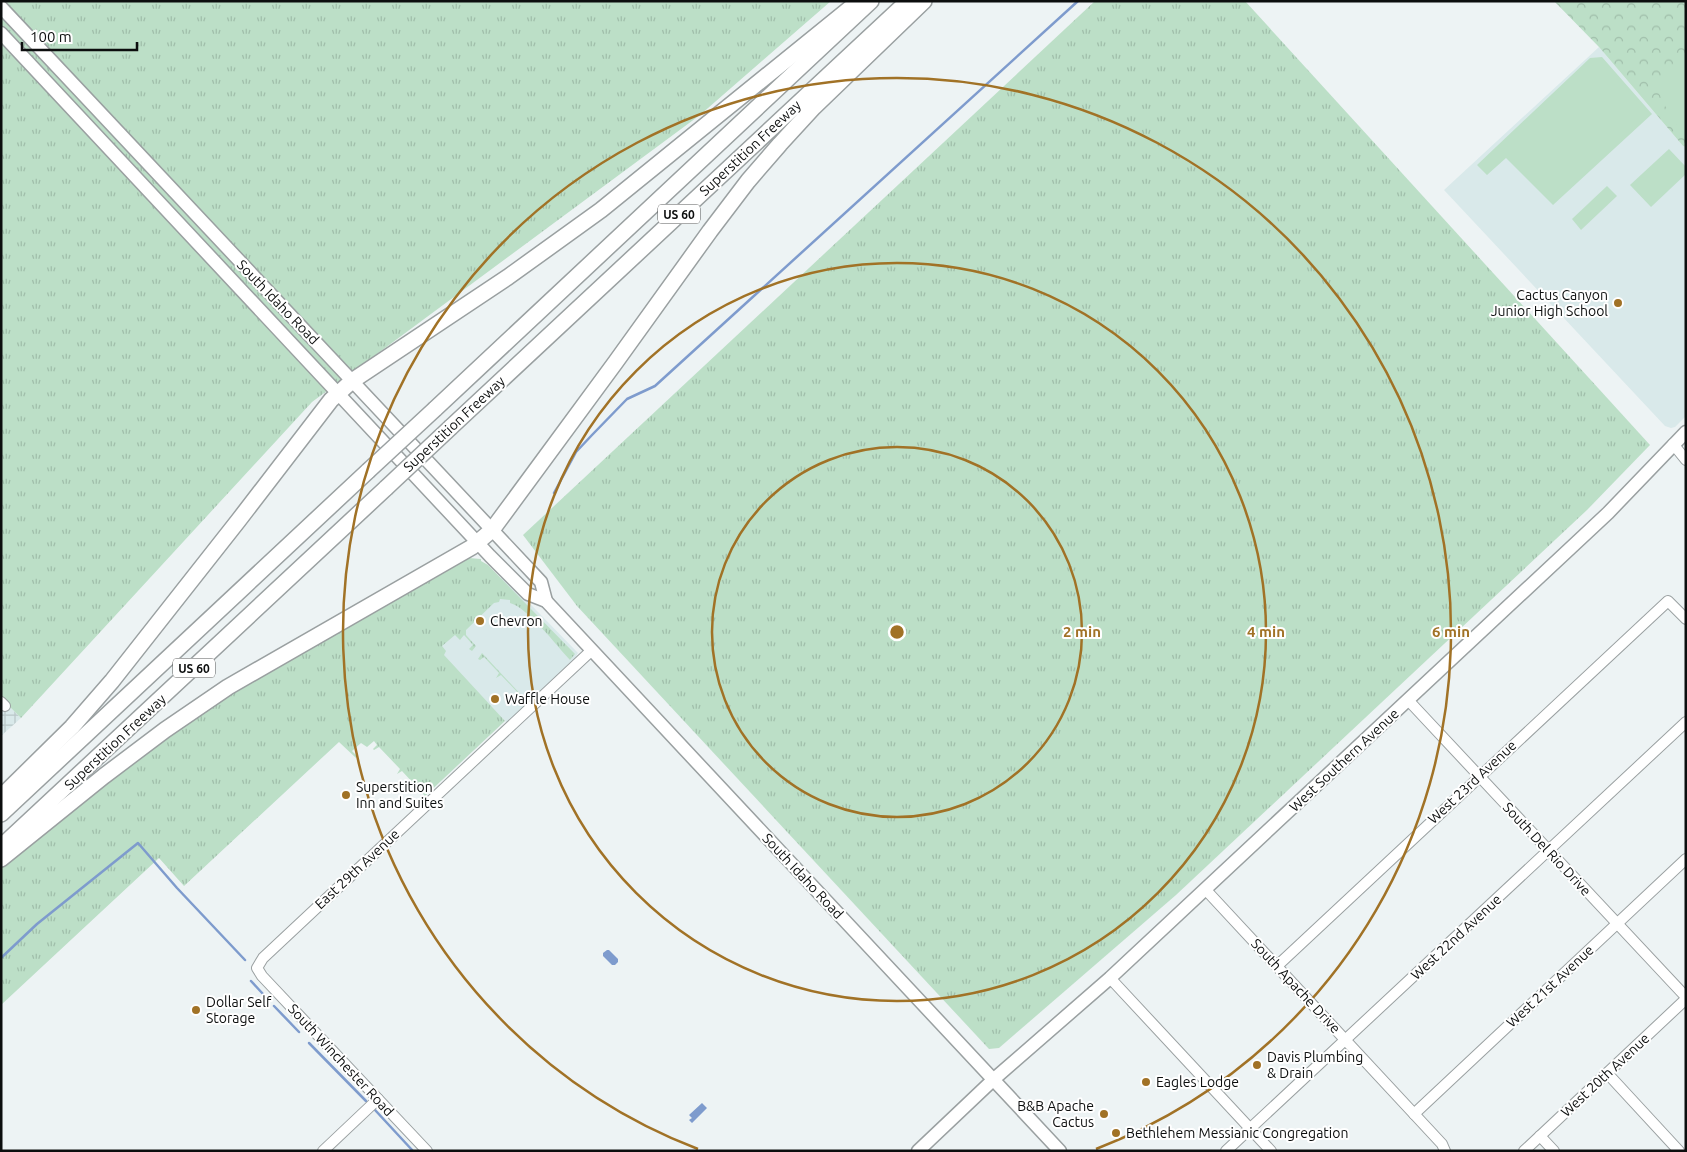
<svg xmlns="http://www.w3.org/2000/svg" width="1687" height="1152" font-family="Ubuntu,sans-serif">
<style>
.built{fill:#d9e9ea}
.industrial{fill:url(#industrial-grid)}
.grass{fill:url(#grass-tufts)}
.park{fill:url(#park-crowns)}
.garden{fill:#bcdfc7}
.water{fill:#7e9bcd}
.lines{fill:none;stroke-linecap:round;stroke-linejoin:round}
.stream{stroke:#7e9bcd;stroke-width:2.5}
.minor-casing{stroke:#9aa0a1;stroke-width:12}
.major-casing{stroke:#9aa0a1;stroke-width:15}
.highway-casing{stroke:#9aa0a1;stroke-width:18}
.minor{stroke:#fff;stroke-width:10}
.major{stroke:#fff;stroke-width:12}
.highway{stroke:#fff;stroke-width:15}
.highway-bridge-casing{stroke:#9aa0a1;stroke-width:18;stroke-linecap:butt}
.highway-bridge{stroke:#fff;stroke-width:15}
.ring{fill:none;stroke:#a17226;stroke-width:2.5}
.poi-dot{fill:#a17226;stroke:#fff;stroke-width:2}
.labels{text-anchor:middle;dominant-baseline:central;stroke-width:4;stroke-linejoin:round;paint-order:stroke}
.shield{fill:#fff;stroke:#555656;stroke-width:1}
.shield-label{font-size:12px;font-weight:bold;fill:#0c0e0e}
.street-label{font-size:14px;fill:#0c0e0e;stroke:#fff}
.poi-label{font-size:14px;fill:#0c0e0e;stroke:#fff;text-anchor:start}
.centre{fill:#a17226;stroke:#fff;stroke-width:2.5}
.ring-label{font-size:15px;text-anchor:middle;font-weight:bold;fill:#a17226;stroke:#fff;stroke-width:4;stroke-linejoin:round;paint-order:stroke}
</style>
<defs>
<pattern id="industrial-grid" width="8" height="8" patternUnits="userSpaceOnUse" patternTransform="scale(1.25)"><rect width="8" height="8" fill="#d9e9ea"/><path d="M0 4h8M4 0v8" fill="none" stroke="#b9c7c8"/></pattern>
<pattern id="grass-tufts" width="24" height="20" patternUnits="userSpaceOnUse" patternTransform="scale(1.25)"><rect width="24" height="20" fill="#bcdfc7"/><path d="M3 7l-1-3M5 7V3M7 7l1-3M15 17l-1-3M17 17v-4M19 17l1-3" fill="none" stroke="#a0beaa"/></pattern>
<pattern id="park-crowns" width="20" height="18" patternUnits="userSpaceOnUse" patternTransform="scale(1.25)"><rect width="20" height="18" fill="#bcdfc7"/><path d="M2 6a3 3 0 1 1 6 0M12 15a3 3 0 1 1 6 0" fill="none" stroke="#a0beaa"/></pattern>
</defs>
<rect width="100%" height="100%" fill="#edf3f4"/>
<g class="built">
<polygon points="1599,47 1683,146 1686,147 1686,416 1675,427 1671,428 1665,426 1444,190"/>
<polygon points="503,576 578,653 575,658 507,723 432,645"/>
</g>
<polygon class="industrial" points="1,698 21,718 1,736"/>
<g class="grass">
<polygon points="1,1 831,1 700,115 312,402 21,718 1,698"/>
<polygon points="1095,1 1245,1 1650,445 1587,510 1176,895 999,1048 989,1049 577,606 523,535"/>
<path d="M469,558L481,559V561L488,565L575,654L570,660C557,646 527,607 510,603V600L500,599L499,602L494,603L466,630V635L476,646L472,651L469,649L473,645L464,635L460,640L455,635L442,646L446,651L444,655L505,721L425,796L402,771L397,774L400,769L379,747L374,750L373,749L377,745L374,741L367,747L361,743L352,751L357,756L356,758L339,742L184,886L159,858L1,1005V866L143,752L231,691L371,614L445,569Z"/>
<polygon points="482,653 524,698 519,703 516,700 520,695 501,675 496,678 499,673 484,657 480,660 478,659"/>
</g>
<polygon class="park" points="1554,1 1686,1 1686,147 1683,146 1599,47"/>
<g class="garden">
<polygon points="1602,57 1652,114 1553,205 1506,158 1487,175 1477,165 1590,58"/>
<path d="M1686,59V136C1672,121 1664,105 1656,86Z"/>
<polygon points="1669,149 1686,167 1686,174 1651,207 1630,185"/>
<polygon points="1607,186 1617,196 1581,230 1572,219"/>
</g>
<g class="water">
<polygon points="607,950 609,950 618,959 618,962 615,965 612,965 603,956 603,953"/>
<polygon points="702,1103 707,1108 692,1123 689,1120 692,1118 689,1115"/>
</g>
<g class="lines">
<g class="stream">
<polyline points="554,493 576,452 592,435 627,399 655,386 1078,1"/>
<polyline points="1,958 37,924 138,843 177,888 245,960"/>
<polyline points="251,981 263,994"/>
<polyline points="274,1006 299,1032"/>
<polyline points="309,1043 366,1101"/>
<polyline points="375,1110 413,1151"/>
</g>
<g class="minor-casing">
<g id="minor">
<polyline points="1673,444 1686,460"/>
<polyline points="1408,700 1686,997"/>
<polyline points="1,702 5,706"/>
<polyline points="1205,889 1442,1144 1445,1151"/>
<polyline points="1277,966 1668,601 1686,619"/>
<polyline points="1110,978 1271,1151"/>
<polyline points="1607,1073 1679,1151"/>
<polyline points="1414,1114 1686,859"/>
<polyline points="1540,1136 1554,1151"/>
<polyline points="323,1151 378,1099"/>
<polyline points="427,1151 262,976 257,968 263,958 592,650"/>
<polyline points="1226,1151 1686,722"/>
<polyline points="1524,1151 1686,999"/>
</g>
</g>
<g class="major-casing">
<g id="major">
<polyline points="1,7 541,582 546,601"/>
<polyline points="1,33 490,556 528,594 546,601 1060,1151"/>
<polyline points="918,1151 994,1079 1110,978 1608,513 1686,432"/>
</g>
</g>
<g class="highway-casing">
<g id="highway">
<polyline points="435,409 871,1"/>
<polyline points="451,427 908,1"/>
<polyline points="1,797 72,727 112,681 238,521 331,400 352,381 508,277 601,210 859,1"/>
<polyline points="1,814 368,471"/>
<polyline points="2,846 386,488"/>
<polyline points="1,859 104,776 165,730 228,687 472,547 492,530 615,363 710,231 748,181 780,144 814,107 924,1"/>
</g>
</g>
<use href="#minor" class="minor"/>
<use href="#major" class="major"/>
<use href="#highway" class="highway"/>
<g class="highway-bridge-casing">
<g id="highway-bridge">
<polyline points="368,471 435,409"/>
<polyline points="386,488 451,427"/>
</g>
</g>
<use href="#highway-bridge" class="highway-bridge"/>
</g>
<g class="ring">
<circle cx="897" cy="632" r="185"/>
<circle cx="897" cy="632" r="369"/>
<path d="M698 1149A554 554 0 1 1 1096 1149"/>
</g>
<g class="poi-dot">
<circle cx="1618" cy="303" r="5"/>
<circle cx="480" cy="621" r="5"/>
<circle cx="495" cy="699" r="5"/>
<circle cx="346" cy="795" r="5"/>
<circle cx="196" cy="1010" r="5"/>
<circle cx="1257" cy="1065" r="5"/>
<circle cx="1146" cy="1082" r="5"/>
<circle cx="1104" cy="1114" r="5"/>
<circle cx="1116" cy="1133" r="5"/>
</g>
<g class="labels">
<g class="shield">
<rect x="658" y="204.5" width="42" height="19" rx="4"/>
<rect x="173" y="658.5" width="42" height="19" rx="4"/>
</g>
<g class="shield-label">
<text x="679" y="214">US 60</text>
<text x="194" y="668">US 60</text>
</g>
<g class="street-label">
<text transform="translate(750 148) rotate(-43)">Superstition Freeway</text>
<text transform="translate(278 302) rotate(46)">South Idaho Road</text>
<text transform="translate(454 424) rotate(-43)">Superstition Freeway</text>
<text transform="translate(115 742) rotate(-43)">Superstition Freeway</text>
<text transform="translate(1344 760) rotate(-43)">West Southern Avenue</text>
<text transform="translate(1472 782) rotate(-43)">West 23rd Avenue</text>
<text transform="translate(1547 849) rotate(47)">South Del Rio Drive</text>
<text transform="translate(357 869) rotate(-43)">East 29th Avenue</text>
<text transform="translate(803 876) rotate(47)">South Idaho Road</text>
<text transform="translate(1456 937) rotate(-43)">West 22nd Avenue</text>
<text transform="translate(1296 986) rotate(47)">South Apache Drive</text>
<text transform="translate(1550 986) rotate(-43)">West 21st Avenue</text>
<text transform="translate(341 1060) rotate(47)">South Winchester Road</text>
<text transform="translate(1605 1075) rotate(-43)">West 20th Avenue</text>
</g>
<g class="poi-label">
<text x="1608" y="295" text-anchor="end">Cactus Canyon<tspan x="1608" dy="16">Junior High School</tspan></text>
<text x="490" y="621">Chevron</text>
<text x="505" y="699">Waffle House</text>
<text x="356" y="787">Superstition<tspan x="356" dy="16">Inn and Suites</tspan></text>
<text x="206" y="1002">Dollar Self<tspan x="206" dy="16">Storage</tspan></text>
<text x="1267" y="1057">Davis Plumbing<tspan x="1267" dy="16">&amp; Drain</tspan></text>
<text x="1156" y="1082">Eagles Lodge</text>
<text x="1094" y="1106" text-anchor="end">B&amp;B Apache<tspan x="1094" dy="16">Cactus</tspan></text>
<text x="1126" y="1133">Bethlehem Messianic Congregation</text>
</g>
</g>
<circle cx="897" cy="632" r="8" class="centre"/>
<g class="ring-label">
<text x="1082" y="637">2 min</text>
<text x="1266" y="637">4 min</text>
<text x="1451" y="637">6 min</text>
</g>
<rect width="1687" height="1152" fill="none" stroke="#0c0e0e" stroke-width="5"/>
<path d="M22 42v8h115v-8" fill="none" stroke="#0c0e0e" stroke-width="2.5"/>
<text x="30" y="42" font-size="15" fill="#0c0e0e" stroke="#ffffff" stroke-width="4" paint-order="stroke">100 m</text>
</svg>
